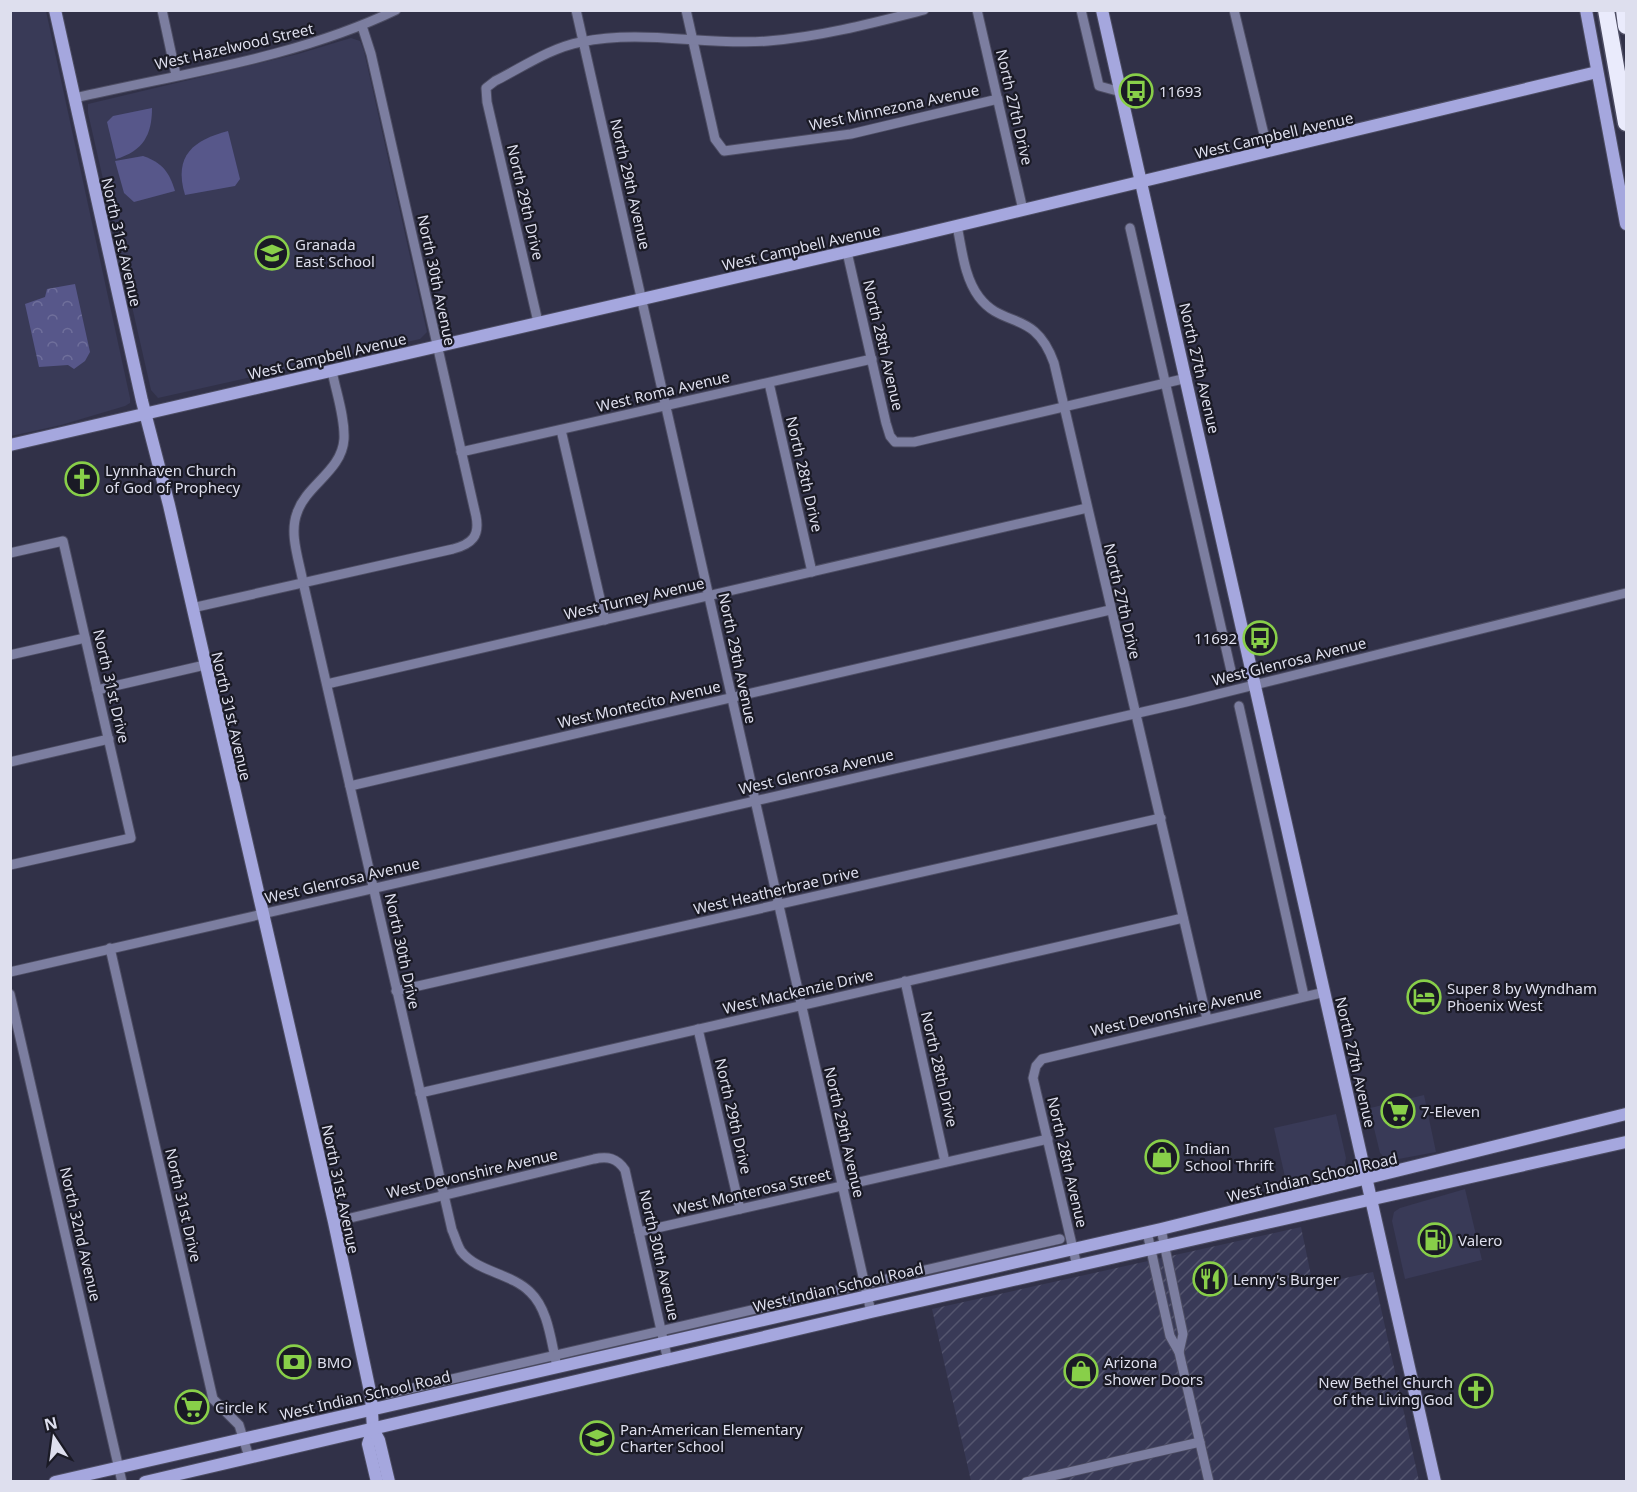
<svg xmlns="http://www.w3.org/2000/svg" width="1637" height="1492" font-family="'Noto Sans',sans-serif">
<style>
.built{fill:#393a57}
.industrial{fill:url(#industrial-furrows)}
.park{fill:url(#park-crowns)}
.garden{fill:#57578a}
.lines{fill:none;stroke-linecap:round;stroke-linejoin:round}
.street-casing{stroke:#4d4d63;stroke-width:11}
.secondary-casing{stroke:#4d4d63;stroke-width:14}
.highway-casing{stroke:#4d4d63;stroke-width:19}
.street{stroke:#7c7ea0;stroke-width:9}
.secondary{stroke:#a5a7de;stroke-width:12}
.highway{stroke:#eaebfc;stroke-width:16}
.labels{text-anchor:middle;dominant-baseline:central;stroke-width:4.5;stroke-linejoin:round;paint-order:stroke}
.street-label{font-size:15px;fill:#dedfee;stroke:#1a1a25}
.poi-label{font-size:15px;fill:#dedfee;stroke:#1a1a25;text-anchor:start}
</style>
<defs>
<pattern id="industrial-furrows" width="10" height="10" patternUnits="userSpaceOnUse" patternTransform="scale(1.5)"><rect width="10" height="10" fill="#393a57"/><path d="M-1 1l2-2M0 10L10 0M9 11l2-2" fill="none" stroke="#55566f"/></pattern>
<pattern id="park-crowns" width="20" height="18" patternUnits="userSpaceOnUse" patternTransform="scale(1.5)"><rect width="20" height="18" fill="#57578a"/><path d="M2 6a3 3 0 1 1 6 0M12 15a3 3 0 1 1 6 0" fill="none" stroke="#6f6f9b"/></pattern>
</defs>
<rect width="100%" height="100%" fill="#313148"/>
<g class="built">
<polygon points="10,11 46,11 130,398 130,403 125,406 61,425 11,436"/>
<polygon points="351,38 360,41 364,51 427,332 420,339 158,398 151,390 88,113 88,104 298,54"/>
<polygon points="1424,1095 1436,1152 1388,1161 1380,1153 1373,1124 1366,1109"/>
<polygon points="1336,1114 1346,1158 1344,1167 1306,1177 1287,1186 1274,1128"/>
<polygon points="1465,1189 1482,1260 1405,1279 1392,1221 1394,1212 1400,1208"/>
</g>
<polygon class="industrial" points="1301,1227 1313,1285 1373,1272 1419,1481 971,1481 932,1309"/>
<polygon class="park" points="75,284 90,352 85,361 74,369 68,365 39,367 25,304 45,297 47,289"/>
<g class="garden">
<path d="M152,108C152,135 143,151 116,159L107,122L113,116Z"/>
<path d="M228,131L240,179L235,186L185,195C173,155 194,140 228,131Z"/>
<path d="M143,156C163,163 169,172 175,191L134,202L124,193L115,161Z"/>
</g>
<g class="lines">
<g class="street-casing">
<g id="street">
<polyline points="162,10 176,75"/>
<polyline points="576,10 871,1312"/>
<polyline points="686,10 715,139 724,151 851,134 998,99"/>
<polyline points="977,10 1023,210"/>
<polyline points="1081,10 1099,86 1121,92"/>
<polyline points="1234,10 1268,151"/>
<path d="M75,98C183,73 296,58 396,10"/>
<path d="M957,226C962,249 964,277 979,297C1003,329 1035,309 1054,363L1207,1019"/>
<polyline points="1130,228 1232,675"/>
<polyline points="847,252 886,423 890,436 895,442 914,442 1187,378"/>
<path d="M538,322L487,102L486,88L495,81C523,67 550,48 581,42C643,29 706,46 768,41C820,37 873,23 924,10"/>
<path d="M332,371C336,392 345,417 344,439C342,471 306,485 297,513C289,534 299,560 303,582L452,1230C455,1236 457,1245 461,1251C477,1272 511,1273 530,1292C549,1310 551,1343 557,1366"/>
<polyline points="769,383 812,572"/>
<polyline points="561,430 605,620"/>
<polyline points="461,452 872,359"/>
<polyline points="10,553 63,541 131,838 10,865"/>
<path d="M192,608L453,549C472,544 480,536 476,516L371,54L362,26"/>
<polyline points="10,655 85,638"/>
<polyline points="327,684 1087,508"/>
<polyline points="97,690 205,665"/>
<polyline points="1239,706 1304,996"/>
<polyline points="10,762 109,739"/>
<polyline points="350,786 1110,610"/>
<polyline points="110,948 213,1399 239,1425 249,1457"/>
<polyline points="10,972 1186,702 1626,593"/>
<polyline points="905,981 945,1162"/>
<polyline points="396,991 1161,818"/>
<polyline points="10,994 122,1482"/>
<polyline points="698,1029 740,1209"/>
<polyline points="420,1093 1183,918"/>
<path d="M334,1222L594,1159C608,1156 617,1158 625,1170L668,1361"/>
<polyline points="1161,1229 1183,1334 1179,1352"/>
<polyline points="639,1232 1048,1139"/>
<polyline points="1147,1232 1170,1336 1179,1352 1209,1482"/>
<polyline points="1077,1266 1033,1078 1036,1066 1042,1059 1325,992"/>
<polyline points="387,1394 1060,1239"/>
<polyline points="1026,1482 1200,1442"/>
</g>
</g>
<g class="secondary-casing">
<g id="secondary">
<polyline points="55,10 142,401 169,505 334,1222 371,1396 373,1429 368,1444 377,1482"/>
<polyline points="1102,10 1435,1482"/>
<polyline points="1586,10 1626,224"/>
<polyline points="10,445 902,239 1597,72"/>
<polyline points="373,1429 379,1440 389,1482"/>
<polyline points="55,1482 1161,1229 1626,1114"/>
<polyline points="145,1482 871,1312 1626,1142"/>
</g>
</g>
<g class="highway-casing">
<g id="highway">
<polyline points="1606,10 1626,123"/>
<polyline points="1624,10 1626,26"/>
</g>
</g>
<use href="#street" class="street"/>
<use href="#secondary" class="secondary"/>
<use href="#highway" class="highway"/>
</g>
<defs>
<g id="bus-ring" transform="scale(1.725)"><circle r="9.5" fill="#1a1a25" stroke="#88cf49" stroke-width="1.5"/><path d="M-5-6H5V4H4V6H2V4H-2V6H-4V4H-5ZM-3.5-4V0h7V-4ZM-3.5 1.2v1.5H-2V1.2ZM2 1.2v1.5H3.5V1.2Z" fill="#88cf49"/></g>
<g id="school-ring" transform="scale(1.725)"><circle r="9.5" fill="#1a1a25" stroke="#88cf49" stroke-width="1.5"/><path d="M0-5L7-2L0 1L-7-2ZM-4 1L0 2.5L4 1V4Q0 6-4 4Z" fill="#88cf49"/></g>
<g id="church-ring" transform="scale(1.725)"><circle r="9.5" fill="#1a1a25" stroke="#88cf49" stroke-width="1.5"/><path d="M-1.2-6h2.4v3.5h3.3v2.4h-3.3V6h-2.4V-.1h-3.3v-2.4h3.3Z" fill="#88cf49"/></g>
<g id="hotel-ring" transform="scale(1.725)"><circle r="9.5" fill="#1a1a25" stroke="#88cf49" stroke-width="1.5"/><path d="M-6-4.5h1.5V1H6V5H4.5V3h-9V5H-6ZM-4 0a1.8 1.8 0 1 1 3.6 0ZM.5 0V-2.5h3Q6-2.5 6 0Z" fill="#88cf49"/></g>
<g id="supermarket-ring" transform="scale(1.725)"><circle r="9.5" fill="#1a1a25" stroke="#88cf49" stroke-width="1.5"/><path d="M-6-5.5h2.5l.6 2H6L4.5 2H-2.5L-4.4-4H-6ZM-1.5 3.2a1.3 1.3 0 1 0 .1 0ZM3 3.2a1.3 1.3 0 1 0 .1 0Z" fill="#88cf49"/></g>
<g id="shop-ring" transform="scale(1.725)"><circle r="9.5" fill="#1a1a25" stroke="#88cf49" stroke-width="1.5"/><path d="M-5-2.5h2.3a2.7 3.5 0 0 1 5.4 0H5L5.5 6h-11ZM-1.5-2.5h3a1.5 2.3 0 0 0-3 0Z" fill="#88cf49"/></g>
<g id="fuel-ring" transform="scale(1.725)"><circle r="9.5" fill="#1a1a25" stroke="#88cf49" stroke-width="1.5"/><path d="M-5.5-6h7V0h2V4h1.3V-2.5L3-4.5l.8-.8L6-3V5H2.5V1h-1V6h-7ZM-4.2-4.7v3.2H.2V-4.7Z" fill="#88cf49"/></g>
<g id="restaurant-ring" transform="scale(1.725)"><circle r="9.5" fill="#1a1a25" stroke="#88cf49" stroke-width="1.5"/><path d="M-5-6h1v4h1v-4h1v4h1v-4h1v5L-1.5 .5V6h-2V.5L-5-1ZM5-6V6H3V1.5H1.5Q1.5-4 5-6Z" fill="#88cf49"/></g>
<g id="bank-ring" transform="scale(1.725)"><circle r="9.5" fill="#1a1a25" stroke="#88cf49" stroke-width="1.5"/><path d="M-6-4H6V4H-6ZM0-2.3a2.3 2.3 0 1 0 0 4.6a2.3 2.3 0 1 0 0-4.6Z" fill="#88cf49"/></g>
</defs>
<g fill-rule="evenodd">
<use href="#bus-ring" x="1136" y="91"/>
<use href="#school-ring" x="272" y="253"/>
<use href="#church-ring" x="82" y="479"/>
<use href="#bus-ring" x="1260" y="638"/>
<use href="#hotel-ring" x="1424" y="997"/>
<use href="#supermarket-ring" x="1398" y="1111"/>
<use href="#shop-ring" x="1162" y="1157"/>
<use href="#fuel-ring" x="1435" y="1240"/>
<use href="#restaurant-ring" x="1210" y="1279"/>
<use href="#bank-ring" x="294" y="1362"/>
<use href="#shop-ring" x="1081" y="1371"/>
<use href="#church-ring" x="1476" y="1391"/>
<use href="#supermarket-ring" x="192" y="1407"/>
<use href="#school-ring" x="597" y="1438"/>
</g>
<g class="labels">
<g class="street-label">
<text transform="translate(234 46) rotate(-13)">West Hazelwood Street</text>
<text transform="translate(894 107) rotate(-12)">West Minnezona Avenue</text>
<text transform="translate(1015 107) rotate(77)">North 27th Drive</text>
<text transform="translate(1274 135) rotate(-13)">West Campbell Avenue</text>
<text transform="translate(631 184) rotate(77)">North 29th Avenue</text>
<text transform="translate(526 202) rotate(77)">North 29th Drive</text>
<text transform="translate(122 242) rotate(77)">North 31st Avenue</text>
<text transform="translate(801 247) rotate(-13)">West Campbell Avenue</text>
<text transform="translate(437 280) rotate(78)">North 30th Avenue</text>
<text transform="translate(884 345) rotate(77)">North 28th Avenue</text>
<text transform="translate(327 356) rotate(-13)">West Campbell Avenue</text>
<text transform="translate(1200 368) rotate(77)">North 27th Avenue</text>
<text transform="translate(663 391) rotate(-13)">West Roma Avenue</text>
<text transform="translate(805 474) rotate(77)">North 28th Drive</text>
<text transform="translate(634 598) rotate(-13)">West Turney Avenue</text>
<text transform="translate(1123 601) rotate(77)">North 27th Drive</text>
<text transform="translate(738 658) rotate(78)">North 29th Avenue</text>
<text transform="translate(1289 661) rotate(-14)">West Glenrosa Avenue</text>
<text transform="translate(112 686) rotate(77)">North 31st Drive</text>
<text transform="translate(639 704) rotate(-13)">West Montecito Avenue</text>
<text transform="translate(232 716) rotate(77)">North 31st Avenue</text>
<text transform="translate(816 771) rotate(-13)">West Glenrosa Avenue</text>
<text transform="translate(342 880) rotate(-13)">West Glenrosa Avenue</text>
<text transform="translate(776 890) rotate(-13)">West Heatherbrae Drive</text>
<text transform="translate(403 951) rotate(78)">North 30th Drive</text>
<text transform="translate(798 991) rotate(-13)">West Mackenzie Drive</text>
<text transform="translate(1176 1011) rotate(-13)">West Devonshire Avenue</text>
<text transform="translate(1356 1062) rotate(77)">North 27th Avenue</text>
<text transform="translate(940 1069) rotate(77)">North 28th Drive</text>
<text transform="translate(734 1116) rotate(77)">North 29th Drive</text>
<text transform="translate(845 1132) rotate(77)">North 29th Avenue</text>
<text transform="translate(1068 1162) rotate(77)">North 28th Avenue</text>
<text transform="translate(472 1173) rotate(-13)">West Devonshire Avenue</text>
<text transform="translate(1312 1177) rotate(-13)">West Indian School Road</text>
<text transform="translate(341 1189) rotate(78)">North 31st Avenue</text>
<text transform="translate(752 1191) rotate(-13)">West Monterosa Street</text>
<text transform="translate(184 1205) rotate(77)">North 31st Drive</text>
<text transform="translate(81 1234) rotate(77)">North 32nd Avenue</text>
<text transform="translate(660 1255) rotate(77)">North 30th Avenue</text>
<text transform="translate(838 1287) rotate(-13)">West Indian School Road</text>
<text transform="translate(365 1395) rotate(-13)">West Indian School Road</text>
</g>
<g class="poi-label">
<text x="1159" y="91">11693</text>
<text x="295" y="244">Granada<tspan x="295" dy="17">East School</tspan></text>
<text x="105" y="470">Lynnhaven Church<tspan x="105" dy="17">of God of Prophecy</tspan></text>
<text x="1237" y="638" text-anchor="end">11692</text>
<text x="1447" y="988">Super 8 by Wyndham<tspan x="1447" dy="17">Phoenix West</tspan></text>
<text x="1421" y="1111">7-Eleven</text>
<text x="1185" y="1148">Indian<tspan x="1185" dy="17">School Thrift</tspan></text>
<text x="1458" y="1240">Valero</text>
<text x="1233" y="1279">Lenny's Burger</text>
<text x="317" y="1362">BMO</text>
<text x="1104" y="1362">Arizona<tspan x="1104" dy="17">Shower Doors</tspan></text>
<text x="1453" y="1382" text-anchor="end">New Bethel Church<tspan x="1453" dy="17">of the Living God</tspan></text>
<text x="215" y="1407">Circle K</text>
<text x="620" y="1429">Pan-American Elementary<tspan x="620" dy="17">Charter School</tspan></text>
</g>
</g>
<rect width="1637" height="1492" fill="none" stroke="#dedfee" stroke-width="24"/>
<g transform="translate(54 1438) rotate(347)" stroke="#1a1a25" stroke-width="4.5" paint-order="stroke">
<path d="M0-4.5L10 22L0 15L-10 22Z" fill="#dedfee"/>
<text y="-9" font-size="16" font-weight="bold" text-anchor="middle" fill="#dedfee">N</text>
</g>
</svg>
